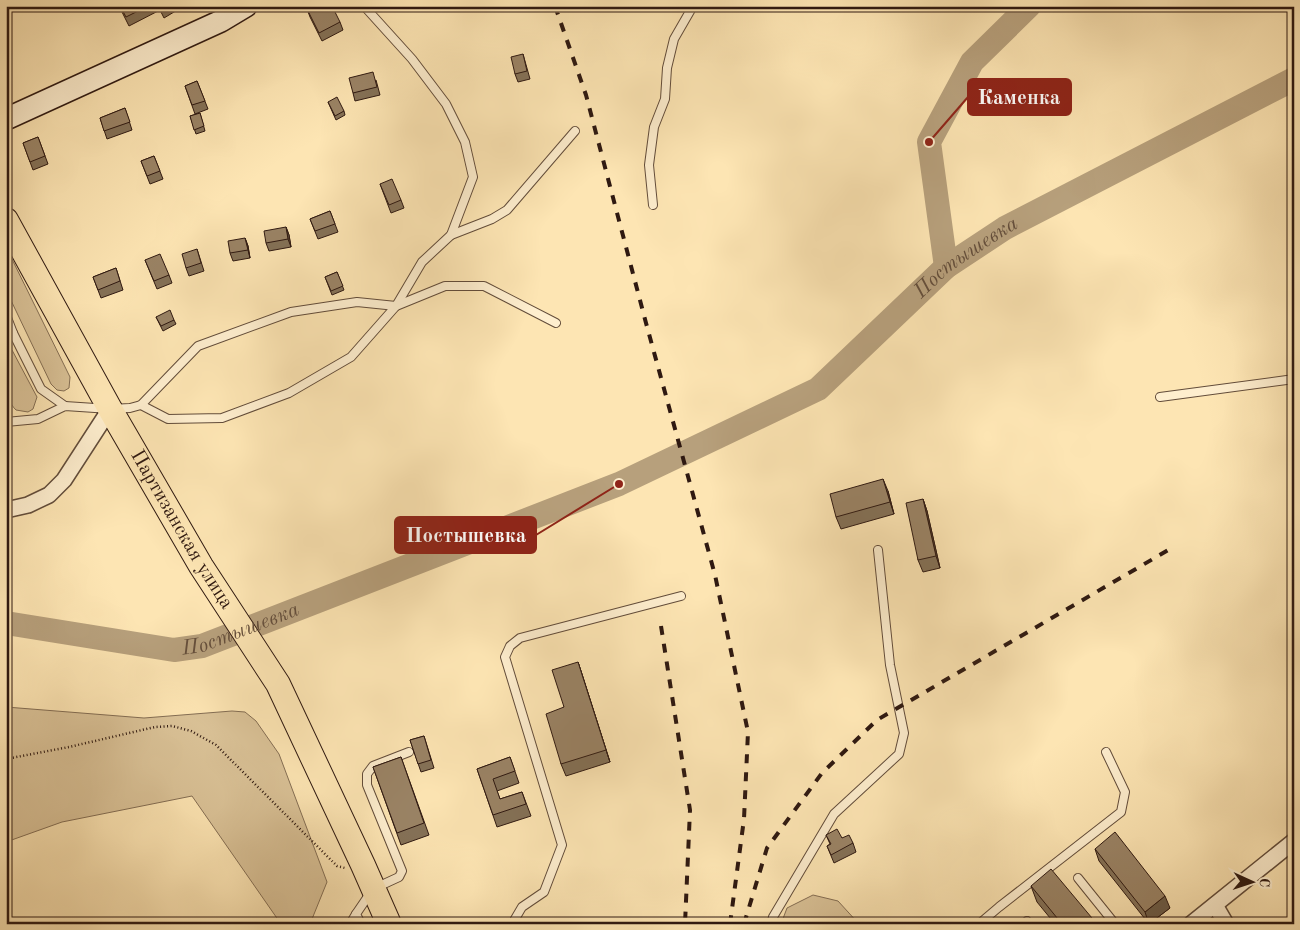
<svg xmlns="http://www.w3.org/2000/svg" width="1300" height="930" font-family="'Old Standard TT',serif">
<style>
.green{fill:#dac297;stroke:#846e54}
.lines{fill:none;stroke-linecap:round;stroke-linejoin:round}
.river{stroke:#b7a07c;stroke-width:24}
.lane-casing{stroke:#624c3a;stroke-width:10}
.street-casing{stroke:#624c3a;stroke-width:18}
.secondary-casing{stroke:#2f1911;stroke-width:24}
.primary-casing{stroke:#2f1911;stroke-width:26}
.path{stroke:#2f1911;stroke-width:2.5;stroke-dasharray:1 2.5;stroke-linecap:butt}
.lane{stroke:#feeece;stroke-width:8}
.street{stroke:#feeece;stroke-width:15}
.secondary{stroke:#feeece;stroke-width:21}
.primary{stroke:#fde5b3;stroke-width:24}
.rail{stroke:#2f1911;stroke-width:4;stroke-dasharray:9 9;stroke-linecap:butt}
.wall{fill:#847157;stroke:#2f1911}
.shaded-wall{fill:#6c5c47;stroke:#2f1911}
.building{fill:#9a8365;stroke:#2f1911}
.labels{text-anchor:middle;dominant-baseline:central;stroke-width:4;stroke-linejoin:round;paint-order:stroke}
.street-label{font-size:20px;fill:#2f1911;stroke:#feeece}
.water-label{font-size:21px;font-style:italic;fill:#654f3c;stroke:#feeece}
.leader{fill:none;stroke:#8f2418;stroke-width:2}
.callout-dot{fill:#8f2418;stroke:#feeece;stroke-width:2}
.callout{fill:#8f2418;stroke:#8f2418;stroke-width:2}
.callout-label{font-size:21px;text-anchor:middle;font-weight:bold;fill:#fff}
</style>
<rect width="100%" height="100%" fill="#fde5b3"/>
<filter id="stains"><feTurbulence type="fractalNoise" baseFrequency=".004" numOctaves="4"/><feColorMatrix values="0 0 0 0 .2 0 0 0 0 .09 0 0 0 0 .02 0 0 0 .5 -.17"/></filter>
<radialGradient id="worn" r=".72"><stop offset=".6" stop-color="#630" stop-opacity="0"/><stop offset="1" stop-color="#630" stop-opacity=".3"/></radialGradient>
<g class="green">
<polygon points="6,247 70,377 69,388 64,391 57,390 51,384 6,290"/>
<path d="M6,347L10,348L12,350L37,397L33,409L28,412L16,410C1,396 6,366 6,347Z"/>
<polygon points="6,707 144,718 232,711 245,712 256,721 279,754 327,882 310,924 281,924 192,796 62,822 6,842"/>
<polygon points="813,895 838,901 859,924 781,924 787,908"/>
</g>
<g class="lines">
<g class="river">
<polyline points="946,267 929,142 972,62 1029,6"/>
<path id="s1" d="M6,623L174,650L202,646L619,484L818,389L946,267L1005,228L1294,79"/>
</g>
<g class="lane-casing">
<g id="lane">
<polyline points="653,205 649,165 654,127 665,99 667,68 674,39 693,6"/>
<polyline points="451,235 492,219 507,210 575,131"/>
<polyline points="6,315 13,333"/>
<polyline points="6,336 13,333 41,389 65,406"/>
<polyline points="1160,397 1294,379"/>
<polyline points="141,405 168,419 222,418 289,393 351,357 396,306 422,262 451,235 473,177 465,142 446,104 412,59 364,6"/>
<polyline points="6,422 38,419 65,406 110,409 130,408 141,405 198,346 291,312 357,302 396,306 445,286 484,286 556,323"/>
<polyline points="1078,878 1115,924"/>
<polyline points="1027,921 1029,924"/>
<polyline points="350,924 356,914"/>
<polyline points="361,924 356,914 373,889 399,877 402,871 367,785 367,774 373,766 409,752"/>
<polyline points="512,924 522,907 544,892 562,845 505,657 510,646 520,638 681,596"/>
<polyline points="771,924 773,917 834,814 899,754 904,733 890,665 878,550"/>
<polyline points="979,924 999,907 1121,812 1125,792 1106,752"/>
</g>
</g>
<g class="street-casing">
<g id="street">
<polyline points="6,510 28,505 49,495 64,480 110,409"/>
<polyline points="1215,905 1226,924"/>
<polyline points="1191,924 1294,841"/>
</g>
</g>
<g class="secondary-casing">
<polyline id="secondary" points="6,119 221,21 246,6"/>
</g>
<g class="primary-casing">
<g id="primary">
<path id="s2" d="M6,220L110,409L201,566L278,684L363,865L389,924"/>
</g>
</g>
<polyline class="path" points="6,759 69,747 155,727 172,726 191,731 216,745 337,866 345,868"/>
<use href="#lane" class="lane"/>
<use href="#street" class="street"/>
<use href="#secondary" class="secondary"/>
<use href="#primary" class="primary"/>
<g class="rail">
<polyline points="555,6 586,95 646,323 715,575 748,732 744,819 730,924"/>
<polyline points="661,626 690,810 685,924"/>
<polyline points="744,924 767,848 822,773 877,720 1170,549"/>
</g>
</g>
<g class="wall">
<polygon points="119,6 180,6 178,7 179,9 164,18 160,10 129,26"/>
<polygon points="307,9 340,22 343,30 322,41 310,17"/>
<polygon points="523,54 530,79 518,82 515,74"/>
<polygon points="376,80 380,95 355,101 353,93"/>
<polygon points="197,81 208,109 195,114 185,86"/>
<polygon points="328,102 344,111 345,115 336,120"/>
<polygon points="125,108 132,130 107,139 100,118"/>
<polygon points="200,113 205,131 196,134 190,116"/>
<polygon points="38,137 48,164 33,170 23,143"/>
<polygon points="154,156 163,179 150,184 141,161"/>
<polygon points="380,184 401,200 404,208 391,213"/>
<polygon points="330,211 338,232 318,239 310,219"/>
<polygon points="286,227 289,235 291,247 269,251 266,243"/>
<polygon points="245,238 248,246 250,258 233,261 230,253"/>
<polygon points="197,249 204,271 189,276 186,268"/>
<polygon points="145,260 169,275 172,283 157,289"/>
<polygon points="116,268 123,290 101,298 93,277"/>
<polygon points="337,272 344,290 332,295 325,277"/>
<polygon points="156,317 174,320 176,324 163,331"/>
<polygon points="888,491 894,514 841,529 836,517"/>
<polygon points="923,499 927,511 940,568 923,572 918,560"/>
<polygon points="578,662 610,762 566,776 561,764 564,707"/>
<polygon points="424,736 434,768 421,772 410,740"/>
<polygon points="401,757 429,835 401,845 373,767"/>
<polygon points="510,757 519,783 497,791 500,799 522,792 531,816 497,827 477,769"/>
<polygon points="826,835 842,838 853,843 856,852 834,863 827,846 830,844"/>
<polygon points="1095,849 1170,908 1149,924 1099,861"/>
<polygon points="1031,886 1097,924 1055,924 1037,902"/>
</g>
<g class="shaded-wall">
<polygon points="286,227 289,235 291,247 288,239"/>
<polygon points="245,238 248,246 250,258"/>
<polygon points="883,479 888,491 894,514 890,502"/>
<polygon points="923,499 927,511 940,568 936,556"/>
<polygon points="578,662 582,674 610,762 606,750"/>
<polygon points="1165,896 1170,908 1149,924 1145,912"/>
</g>
<g class="building">
<polygon points="120,6 148,6 126,17"/>
<polygon points="312,6 332,6 340,22 319,33 307,9"/>
<polygon points="523,54 527,71 515,74 511,57"/>
<polygon points="373,72 377,87 353,93 349,78"/>
<polygon points="197,81 205,101 192,105 185,86"/>
<polygon points="337,97 344,111 335,116 328,102"/>
<polygon points="125,108 130,122 104,131 100,118"/>
<polygon points="200,113 204,126 194,130 190,116"/>
<polygon points="38,137 45,156 30,162 23,143"/>
<polygon points="154,156 160,171 147,176 141,161"/>
<polygon points="392,179 401,200 389,205 380,184"/>
<polygon points="330,211 335,224 315,231 310,219"/>
<polygon points="286,227 288,239 266,243 264,231"/>
<polygon points="245,238 248,250 230,253 228,241"/>
<polygon points="197,249 201,263 186,268 182,254"/>
<polygon points="160,254 169,275 154,281 145,260"/>
<polygon points="116,268 120,281 98,290 93,277"/>
<polygon points="337,272 343,286 331,291 325,277"/>
<polygon points="170,310 174,320 161,326 156,317"/>
<polygon points="883,479 890,502 836,517 830,494"/>
<polygon points="923,499 936,556 918,560 906,503"/>
<polygon points="578,662 606,750 561,764 546,714 564,707 552,670"/>
<polygon points="424,736 431,760 418,764 410,740"/>
<polygon points="401,757 424,823 397,833 373,767"/>
<polygon points="510,757 515,771 493,779 500,799 522,792 526,804 493,815 477,769"/>
<polygon points="837,829 842,838 849,835 853,843 831,855 827,846 831,844 826,835"/>
<polygon points="1115,832 1165,896 1145,912 1095,849"/>
<polygon points="1051,869 1097,924 1062,924 1031,886"/>
</g>
<g class="labels">
<g class="street-label">
<text stroke="none"><textPath href="#s2" startOffset="356">Партизанская улица</textPath></text>
</g>
<g class="water-label">
<text stroke="none"><textPath href="#s1" startOffset="1065">Постышевка</textPath></text>
<text stroke="none"><textPath href="#s1" startOffset="240">Постышевка</textPath></text>
</g>
</g>
<path class="leader" d="M929 142L968 97M619 484L536 535"/>
<g class="callout-dot">
<circle cx="929" cy="142" r="5"/>
<circle cx="619" cy="484" r="5"/>
</g>
<g class="callout">
<rect x="968" y="79" width="103" height="36" rx="5"/>
<rect x="395" y="517" width="141" height="36" rx="5"/>
</g>
<g class="callout-label">
<text x="1019" y="104">Каменка</text>
<text x="466" y="542">Постышевка</text>
</g>
<rect width="1300" height="930" fill="none" stroke="#fde5b3" stroke-width="25"/>
<rect x="8" y="8" width="1285" height="915" fill="none" stroke="#2f1911" stroke-width="2.5"/>
<rect x="12" y="12" width="1275" height="905" fill="none" stroke="#2f1911"/>
<g transform="translate(1252 882) rotate(93)" stroke="#feeece" stroke-width="4" paint-order="stroke">
<path d="M0-4L9 19L0 12L-9 19Z" fill="#2f1911"/>
<text y="-8" font-size="14" font-weight="bold" text-anchor="middle" fill="#2f1911">С</text>
</g>
<rect width="100%" height="100%" filter="url(#stains)"/>
<rect width="100%" height="100%" fill="url(#worn)"/>
</svg>
